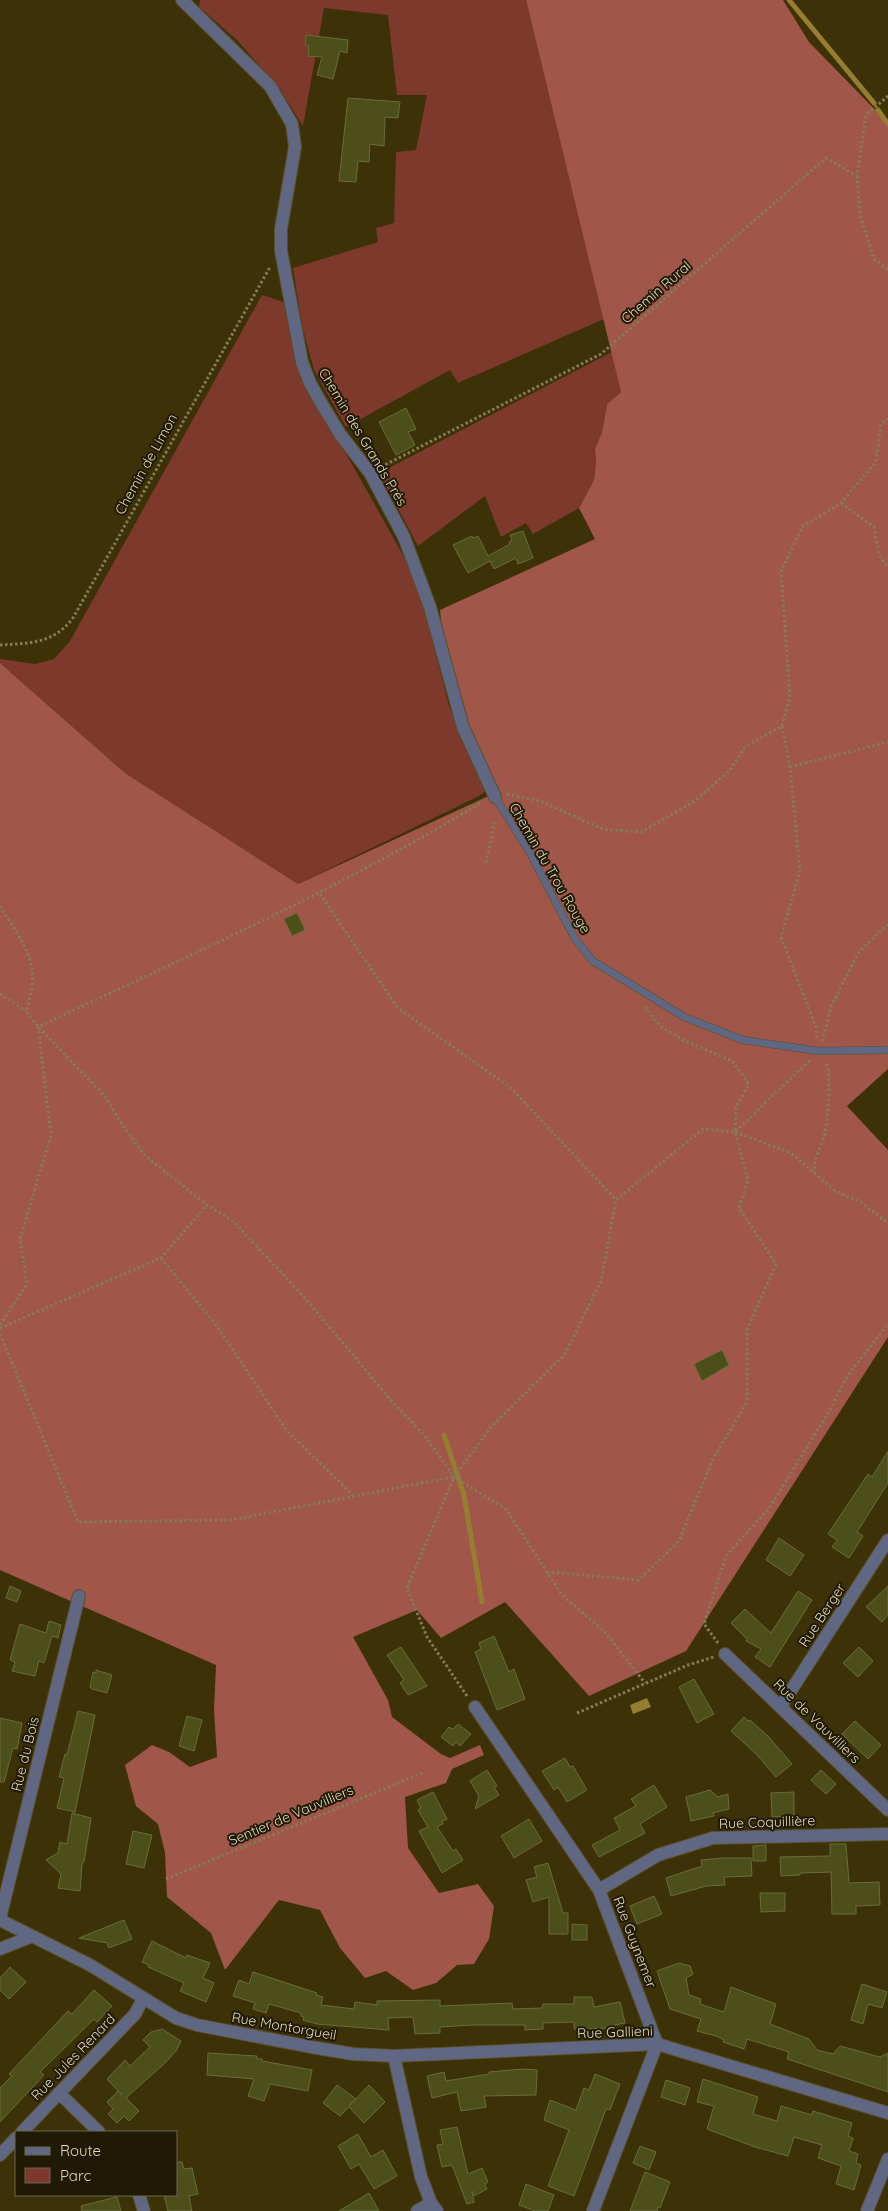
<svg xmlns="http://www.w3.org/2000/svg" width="888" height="2211" font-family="Quicksand,sans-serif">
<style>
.green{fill:#7c392c}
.forest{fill:#a05648}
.water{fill:#967e30}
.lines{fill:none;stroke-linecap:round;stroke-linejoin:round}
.stream{stroke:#967e30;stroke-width:5}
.building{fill:#4c4f1a;stroke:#696d39}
.service-casing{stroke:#5b4f28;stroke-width:8}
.minor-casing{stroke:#5b4f28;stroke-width:14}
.path{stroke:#867b58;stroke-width:3;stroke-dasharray:2.5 2.5;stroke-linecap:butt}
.service{stroke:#5f6783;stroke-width:7}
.minor{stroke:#5f6783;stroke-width:12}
.labels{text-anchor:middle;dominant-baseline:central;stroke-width:4;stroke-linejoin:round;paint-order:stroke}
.street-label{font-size:14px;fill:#e2d9be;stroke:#201a05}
</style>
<rect width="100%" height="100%" fill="#3d3107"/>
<g class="green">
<polygon points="200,0 526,0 604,319 458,383 450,370 346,427 314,370 302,326 293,268 378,242 376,228 394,223 396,152 416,150 427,95 397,95 388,15 324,8 303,126 279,88 237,40 199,7"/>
<polygon points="262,295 284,302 296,359 311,391 417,580 426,599 430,631 449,706 487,790 479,796 298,884 125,773 0,663 0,659 35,664 54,659 70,641"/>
<polygon points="612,352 621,392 607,404 602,432 595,449 596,463 594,480 579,508 533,534 526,523 501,537 485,496 418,546 379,473"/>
</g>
<polygon class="forest" points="526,0 783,0 809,42 888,123 888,1069 847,1106 888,1150 888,1337 686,1651 589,1696 505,1602 441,1638 417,1610 353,1637 388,1700 392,1717 441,1754 450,1758 480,1745 484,1755 452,1769 446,1783 405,1797 408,1848 439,1893 478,1884 494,1906 489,1939 474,1964 457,1965 436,1983 413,1990 386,1971 365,1978 340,1948 320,1910 279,1900 225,1970 211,1933 167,1897 165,1853 158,1824 136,1806 125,1765 152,1745 169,1752 190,1767 217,1757 214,1710 216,1665 0,1570 0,663 125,773 298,884 495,793 469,726 444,651 440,610 595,539 579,508 594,480 596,463 595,449 602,432 607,404 621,392"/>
<polygon class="water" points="647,1698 651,1707 633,1714 630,1705"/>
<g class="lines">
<g class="stream">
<polyline points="789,0 874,103"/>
<polyline points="878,110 888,124"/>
<polyline points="444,1435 464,1495 482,1602"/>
</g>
</g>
<g class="building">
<polygon points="306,35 348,40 347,53 340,51 333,79 317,75 322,57 308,56 309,46 305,45"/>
<polygon points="348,98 400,102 398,118 385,117 384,146 370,144 369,162 358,161 356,182 339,181"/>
<polygon points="406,408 416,429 408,432 415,445 396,455 379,422"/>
<polygon points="523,531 533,558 518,564 516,558 494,569 490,561 468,573 453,545 472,536 473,538 478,536 488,556 510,544 509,542 512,540 510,535"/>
<polygon points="297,913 305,930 292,936 284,919"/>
<polygon points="722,1350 729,1365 702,1381 694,1364"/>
<polygon points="888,1451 888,1483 857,1532 863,1536 849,1558 832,1547 837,1540 828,1534 868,1474 872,1477"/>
<polygon points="779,1538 804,1555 790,1576 766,1560"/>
<polygon points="10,1586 21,1591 17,1602 6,1598"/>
<polygon points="888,1586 888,1615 882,1622 866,1607"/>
<polygon points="798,1591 812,1600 770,1667 755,1657 761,1649 746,1641 747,1639 731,1623 745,1609 771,1633"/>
<polygon points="49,1621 61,1625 58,1638 52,1636 44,1663 39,1661 35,1676 12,1671 15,1662 10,1660 20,1624 46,1633"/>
<polygon points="494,1636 509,1672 514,1669 525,1699 497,1710 475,1652 481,1649 479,1643"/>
<polygon points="401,1647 427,1686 408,1695 400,1683 404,1680 387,1655"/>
<polygon points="859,1647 873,1661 858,1677 843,1663"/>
<polygon points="96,1670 112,1675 107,1693 92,1689 90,1687 93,1672 96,1673"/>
<polygon points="694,1679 714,1714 697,1723 679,1687"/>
<polygon points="78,1711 95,1715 75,1812 57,1808 64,1778 59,1777 65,1754 67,1755"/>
<polygon points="187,1716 202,1720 194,1751 179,1746"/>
<polygon points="744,1717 748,1721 750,1720 768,1736 792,1764 776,1777 757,1755 731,1731"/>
<polygon points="0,1718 22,1723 17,1749 13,1748 4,1782 0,1782"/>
<polygon points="855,1721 881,1745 868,1759 842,1734"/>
<polygon points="458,1724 471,1734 460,1746 456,1742 453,1746 441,1737 449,1727 453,1729"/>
<polygon points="565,1758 570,1767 573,1766 587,1790 567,1802 558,1787 554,1790 542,1771"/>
<polygon points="487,1770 497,1786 494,1787 499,1795 475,1809 479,1796 470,1781"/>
<polygon points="821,1770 836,1784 826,1794 811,1780"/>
<polygon points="654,1785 667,1807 640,1824 645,1833 599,1857 592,1845 620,1830 614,1818 636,1806 631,1799"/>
<polygon points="710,1790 718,1797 728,1794 729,1809 713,1813 714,1816 691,1821 686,1797"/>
<polygon points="433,1792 447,1819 442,1821 443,1824 437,1827 453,1851 456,1849 463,1860 442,1873 419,1831 428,1827 418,1810 421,1808 417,1800"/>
<polygon points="794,1792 794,1816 772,1817 771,1793"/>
<polygon points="72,1813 91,1818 84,1862 82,1864 80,1891 58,1888 61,1874 46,1860 58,1853 60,1842 67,1844"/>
<polygon points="529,1819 542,1841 514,1858 501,1836"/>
<polygon points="133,1831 152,1835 144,1868 126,1864"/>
<polygon points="830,1844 846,1844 849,1883 879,1882 880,1905 856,1906 856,1914 832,1914 831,1872 800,1873 800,1875 781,1876 780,1857 830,1856"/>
<polygon points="766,1845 766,1861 753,1861 753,1846"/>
<polygon points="723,1858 751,1858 752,1876 724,1877 725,1885 706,1886 671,1896 666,1878 702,1866 701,1860"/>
<polygon points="548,1863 563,1913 568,1913 568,1934 549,1934 549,1897 533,1902 526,1880 537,1877 534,1867"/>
<polygon points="760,1893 785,1893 785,1911 761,1912"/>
<polygon points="654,1896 662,1914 637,1924 630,1906"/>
<polygon points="124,1920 132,1939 109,1948 107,1943 79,1938"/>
<polygon points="572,1924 587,1925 587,1940 572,1940"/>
<polygon points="152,1941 186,1958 187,1955 210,1963 203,1978 214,1983 206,2002 180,1991 184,1983 148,1967 149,1965 142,1962"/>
<polygon points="679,1963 690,1966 693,1974 686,1978 689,1995 701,1999 700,2004 724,2012 731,1987 776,2004 770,2024 809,2039 817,2050 833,2054 840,2046 880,2057 888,2053 888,2092 787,2059 789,2052 747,2039 744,2049 723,2042 724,2040 716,2036 697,2031 701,2019 670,2009 657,1971"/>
<polygon points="10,1967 26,1982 9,1999 0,1990 0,1978"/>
<polygon points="253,1972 317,1993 316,1995 323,1997 321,2005 354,2009 355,2002 377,2005 377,2001 440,2000 440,2006 512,2003 513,2009 542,2008 543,2004 574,2004 574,1997 592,1997 594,2007 620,2002 625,2023 615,2025 616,2028 574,2029 574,2022 543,2023 543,2029 525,2030 525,2025 473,2025 440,2027 440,2033 415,2034 413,2017 388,2018 389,2030 317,2024 303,2020 304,2017 301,2016 301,2013 269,2004 266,2013 253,2009 255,2003 233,1996 239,1980 249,1984"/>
<polygon points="862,1984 887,1992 882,2008 868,2004 863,2024 851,2020"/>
<polygon points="94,1990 112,2006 97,2022 94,2019 40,2072 44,2075 0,2122 0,2088 12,2076 9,2074 68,2011 72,2014"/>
<polygon points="162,2029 181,2041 176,2051 166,2062 126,2098 139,2111 129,2121 124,2116 117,2123 108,2114 113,2109 107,2102 118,2091 122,2095 107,2079 125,2060 130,2066 150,2047 143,2040 151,2032"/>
<polygon points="208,2053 257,2056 257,2059 262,2059 262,2061 312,2070 308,2091 270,2084 264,2101 248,2096 254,2079 207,2075"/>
<polygon points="523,2069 537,2070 536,2095 484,2096 486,2107 461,2111 457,2092 432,2098 427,2076 444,2072 446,2081 489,2074 489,2072"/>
<polygon points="595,2074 620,2084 610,2110 606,2109 574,2196 548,2186 569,2130 544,2120 550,2100 576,2110 584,2088 589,2090"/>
<polygon points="703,2079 758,2097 753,2114 777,2121 781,2106 812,2115 813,2111 852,2123 848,2136 853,2138 849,2151 858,2154 856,2163 861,2165 854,2190 836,2184 841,2166 818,2158 822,2145 794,2137 788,2156 755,2147 707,2129 714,2106 697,2102"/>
<polygon points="666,2080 690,2088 685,2105 661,2097"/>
<polygon points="337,2085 356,2099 349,2106 369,2085 385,2102 364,2123 349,2107 340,2116 323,2103"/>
<polygon points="457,2127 468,2174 482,2168 488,2182 485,2184 487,2189 474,2196 472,2191 474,2202 467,2204 452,2165 442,2167 437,2145 443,2144 440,2130"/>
<polygon points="358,2134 371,2157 383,2150 397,2176 374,2189 359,2164 351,2169 338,2146"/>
<polygon points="640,2146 656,2152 649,2170 633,2163"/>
<polygon points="176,2162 182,2162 184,2169 192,2168 198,2194 189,2196 192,2211 168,2211 164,2195 176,2195"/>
<polygon points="645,2172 670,2182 660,2208 658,2207 657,2211 630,2211"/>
<polygon points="526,2184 554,2195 548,2211 535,2211 519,2205"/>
<polygon points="369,2193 379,2211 339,2211"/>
<polygon points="117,2197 121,2211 82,2211 81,2206"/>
</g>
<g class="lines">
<g class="service-casing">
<polyline id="service" points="495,797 530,853 575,939 593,961 684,1017 743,1040 818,1051 888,1050"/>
</g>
<g class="minor-casing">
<g id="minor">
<polyline points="182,0 270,86 292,124 295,147 281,229 281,251 302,362 310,383 323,406 340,434 370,473 404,537 430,607 463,727 495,797"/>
<polyline points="725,1654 888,1810"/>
<polyline points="781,1706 888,1540"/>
<polyline points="475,1707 599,1890 657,2044 593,2211"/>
<polyline points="599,1890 658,1855 713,1838 888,1834"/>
<polyline points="0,1918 79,1596"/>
<polyline points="0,1920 90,1965 176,2018 197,2025 311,2047 353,2054 394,2056 657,2044 888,2113"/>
<polyline points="0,1949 30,1937"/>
<polyline points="394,2056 421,2177 431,2203 437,2211"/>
<polyline points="59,2093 99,2132"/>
<polyline points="22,2132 135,2014 143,1999"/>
<polyline points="0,2155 16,2138"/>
<polyline points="139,2195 144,2211"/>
<polyline points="417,2211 431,2203"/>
<polyline points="867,2211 888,2159"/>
</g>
</g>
<g class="path">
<polyline points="857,176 860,215 874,259 888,270"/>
<polyline points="381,467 601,354 826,158 857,176 866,115 888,96"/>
<polyline points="841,503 874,527 879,555 888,567"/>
<path d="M0,645C31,643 53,644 73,618L270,267"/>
<polyline points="782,726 790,767 800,871 781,937 816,1027 817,1040"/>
<polyline points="790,767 888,742"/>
<polyline points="507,794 540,801 603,829 641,832 695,801 730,770 745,747 782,726 790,697 781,572 802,527 841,503 876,462 881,424 888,419"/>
<polyline points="486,863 495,819"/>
<polyline points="320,894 398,1008 511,1088 616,1200"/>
<path d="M0,906C24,945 43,964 26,1011L38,1027L105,1096L121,1123L144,1155L207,1205L233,1221L305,1298L395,1405L425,1436L454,1477L506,1509L562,1595L605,1632L645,1683"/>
<polyline points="0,994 26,1011"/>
<polyline points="645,1007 660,1026 683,1040 732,1061 749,1084 736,1107 735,1132 791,1153 835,1191 861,1202 888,1223"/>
<polyline points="822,1041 832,1004 859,952 888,924"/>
<path d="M815,1174C812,1160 820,1151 824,1137C828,1121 832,1075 826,1062"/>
<polyline points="161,1258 217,1326 287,1431 354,1496"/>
<path d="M0,1325L27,1284L20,1239L51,1135L38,1027C188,956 340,889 482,802"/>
<polyline points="0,1328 161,1258 207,1205"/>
<polyline points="0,1334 78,1522 231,1520 453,1477"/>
<polyline points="547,1572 639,1580 679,1541 713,1459 747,1402 747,1330 776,1264 739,1208 748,1180 735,1132"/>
<polyline points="718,1643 704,1624 726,1556 770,1507 827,1415 848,1375 888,1324"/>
<polyline points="467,1696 427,1637 407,1588 454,1477 492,1426 565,1354 601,1281 616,1200 703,1129 735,1132 810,1060"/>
<polyline points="577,1713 688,1665 714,1657"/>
<polyline points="166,1879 425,1772"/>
</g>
<use href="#service" class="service"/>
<use href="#minor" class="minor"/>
</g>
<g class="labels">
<g class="street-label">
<text transform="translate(656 292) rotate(-41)">Chemin Rural</text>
<text transform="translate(363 437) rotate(59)">Chemin des Grands Prés</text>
<text transform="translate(146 464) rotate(-61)">Chemin de Limon</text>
<text transform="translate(550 868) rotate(60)">Chemin du Trou Rouge</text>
<text transform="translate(822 1615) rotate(-57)">Rue Berger</text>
<text transform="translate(817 1721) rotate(44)">Rue de Vauvilliers</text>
<text transform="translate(25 1754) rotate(-76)">Rue du Bois</text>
<text transform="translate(291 1815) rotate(-23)">Sentier de Vauvilliers</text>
<text transform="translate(767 1822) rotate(-2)">Rue Coquillière</text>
<text transform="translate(635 1942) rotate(69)">Rue Guynemer</text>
<text transform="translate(284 2026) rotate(10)">Rue Montorgueil</text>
<text transform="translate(615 2032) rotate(-2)">Rue Gallieni</text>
<text transform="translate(73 2057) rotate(-46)">Rue Jules Renard</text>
</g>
</g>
<rect x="15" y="2131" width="162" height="65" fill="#201a05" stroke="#6e664f"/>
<rect x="25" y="2147" width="25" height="8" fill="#5f6783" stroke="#6e664f"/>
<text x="60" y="2156" font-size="15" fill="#e2d9be">Route</text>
<rect x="25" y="2168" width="25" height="15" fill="#7c392c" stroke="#6e664f"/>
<text x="60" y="2181" font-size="15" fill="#e2d9be">Parc</text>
</svg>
